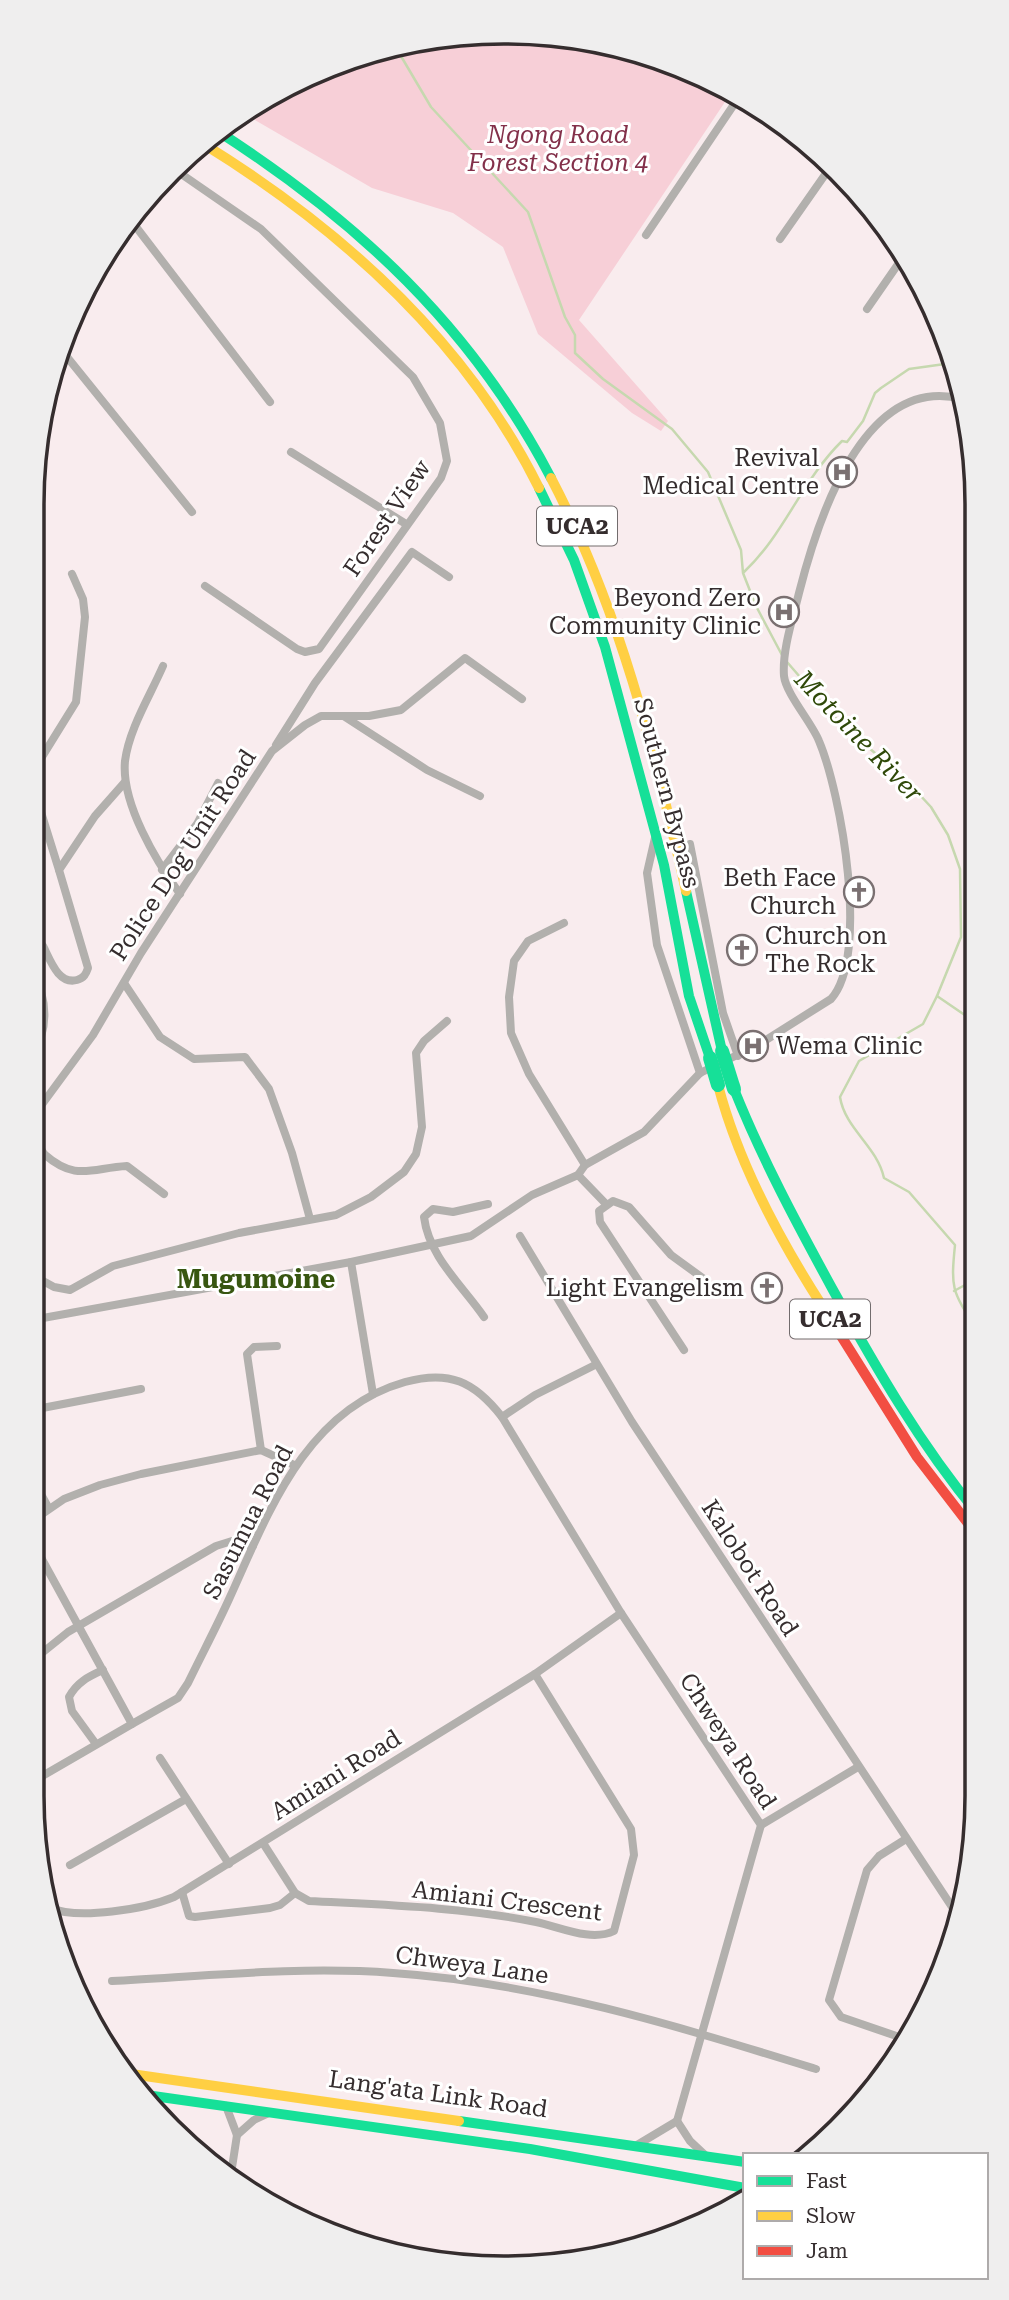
<svg xmlns="http://www.w3.org/2000/svg" width="1009" height="2300" font-family="'Roboto Serif',serif">
<style>
.green{fill:#f7cfd7}
.lines{fill:none;stroke-linecap:round;stroke-linejoin:round}
.stream{stroke:#c6d8af;stroke-width:2.5}
.street{stroke:#b2b0ad;stroke-width:8}
.fast{stroke:#16e098;stroke-width:10}
.slow{stroke:#ffcf43;stroke-width:10}
.jam{stroke:#f24e42;stroke-width:10}
.fast-bridge{stroke:#16e098;stroke-width:14}
.labels{text-anchor:middle;dominant-baseline:central;stroke-width:6;stroke-linejoin:round;paint-order:stroke}
.shield{fill:#fff;stroke:#726c6d;stroke-width:2}
.shield-label{font-size:23px;font-weight:bold;fill:#352d2e}
.park-label{font-size:24px;font-style:italic;fill:#83304a;stroke:#fff}
.poi-label{font-size:24px;fill:#352d2e;stroke:#fff;text-anchor:end}
.street-label{font-size:24px;fill:#352d2e;stroke:#fff}
.water-label{font-size:26px;font-style:italic;fill:#2f4909;stroke:#fff}
.neighbourhood-label{font-size:26px;font-weight:bold;fill:#385611;stroke:#fff}
.rim{fill:none;stroke:#352d2e;stroke-width:3.5}
</style>
<rect width="100%" height="100%" fill="#f9ecee"/>
<polygon class="green" points="474,32 567,36 657,57 731,93 579,320 668,421 661,431 632,413 538,334 503,247 453,213 372,188 243,113 296,80 382,48"/>
<g class="lines">
<g class="stream">
<polyline points="395,46 431,107 528,212 565,317 575,335 575,353 603,379 672,429 708,472 741,550 743,573 756,606 783,657"/>
<path d="M744,572C784,535 802,480 842,441L847,442L863,421L875,393L881,388L909,369L952,363"/>
<path d="M787,662L839,722L905,779L931,807L948,835L960,869L961,937L937,996L923,1024L859,1061L840,1097C845,1129 877,1146 884,1178L909,1192L955,1245C951,1285 951,1293 976,1327"/>
<polyline points="937,996 975,1022"/>
<polyline points="954,1291 976,1279"/>
</g>
<g class="street">
<polyline points="174,169 261,229 413,377 440,423 447,461 441,478 319,649 305,652 297,649 205,586"/>
<polyline points="130,219 270,402"/>
<polyline points="646,235 739,97"/>
<polyline points="780,239 829,169"/>
<polyline points="867,309 903,257"/>
<polyline points="59,347 192,512"/>
<polyline points="291,452 406,524"/>
<path d="M163,666C150,696 129,729 125,761C121,803 156,861 180,894"/>
<polyline points="345,717 427,770 480,796"/>
<polyline points="276,745 315,683 412,552 449,577"/>
<polyline points="32,773 76,702 85,617 83,599 72,574"/>
<polyline points="40,809 59,870"/>
<polyline points="655,838 647,873 657,945 700,1073"/>
<polyline points="690,844 723,1013 738,1056"/>
<polyline points="162,870 197,824 218,783"/>
<polyline points="564,923 528,941 514,961 509,997 511,1033 529,1074 585,1165"/>
<path d="M43,946C50,959 58,985 77,980C84,978 86,974 88,968L59,870L95,816L125,782"/>
<polyline points="124,983 160,1037 194,1059 245,1057 269,1089 292,1153 310,1219"/>
<path d="M32,1055C49,1030 48,998 32,973"/>
<polyline points="32,1118 93,1035 141,953 272,751 305,725 321,716 369,716 401,710 465,658 522,699"/>
<path d="M44,1154C76,1182 91,1168 127,1166L164,1194"/>
<polyline points="32,1170 44,1154 32,1134"/>
<polyline points="578,1175 606,1204"/>
<polyline points="520,1236 632,1422 958,1916"/>
<polyline points="351,1262 373,1394"/>
<polyline points="32,1275 54,1287 70,1290 113,1266 239,1233 336,1215 371,1197 404,1172 416,1154 422,1127 416,1053 424,1041 447,1021"/>
<path d="M484,1317C462,1285 429,1257 424,1217L433,1209L453,1212L488,1204"/>
<path d="M32,1320L351,1262L471,1236L532,1195L578,1175L585,1165L644,1132L700,1073L758,1045L831,999C870,956 841,793 819,741C812,723 786,694 784,676C782,650 793,618 799,593C817,522 863,373 962,399"/>
<polyline points="684,1350 600,1222 599,1211 613,1201 629,1207 671,1255 704,1279"/>
<polyline points="32,1410 141,1389"/>
<polyline points="502,1417 535,1395 595,1365"/>
<polyline points="261,1450 247,1354 254,1347 277,1346"/>
<polyline points="32,1478 48,1507"/>
<polyline points="32,1521 64,1499 100,1485 141,1474 261,1450 294,1465"/>
<polyline points="32,1661 68,1632 216,1546 232,1541 253,1546"/>
<path d="M132,1724L178,1698L188,1683C202,1654 217,1626 230,1597C269,1511 306,1410 405,1382C449,1370 474,1381 502,1417L621,1613L761,1825L677,2121"/>
<path d="M96,1744L72,1711L69,1697C77,1682 88,1677 103,1670"/>
<polyline points="32,1745 39,1758"/>
<polyline points="160,1758 229,1864"/>
<polyline points="32,1782 132,1724 32,1541"/>
<polyline points="761,1825 858,1767"/>
<polyline points="906,1839 879,1856 867,1870 829,2000 841,2017 908,2040"/>
<path d="M263,1843L295,1893L309,1901C384,1905 462,1907 536,1922C560,1927 591,1942 614,1931L634,1855L631,1829L535,1674"/>
<polyline points="70,1865 186,1799"/>
<polyline points="182,1892 189,1916 195,1917 270,1908 280,1905 295,1893"/>
<path d="M50,1908C79,1920 145,1909 174,1897L535,1674L621,1613"/>
<path d="M112,1981C205,1976 300,1966 393,1973C539,1983 677,2026 816,2069"/>
<polyline points="226,2106 237,2135 231,2174"/>
<polyline points="677,2121 690,2141 706,2156"/>
<polyline points="237,2135 254,2120 269,2113"/>
<polyline points="637,2145 677,2121"/>
</g>
<g class="fast">
<path d="M216,130C358,221 472,327 551,478"/>
<polyline points="539,488 574,560 605,647 664,865 689,996 710,1058"/>
<polyline points="686,891 722,1051"/>
<path d="M734,1089C762,1159 797,1224 833,1290C876,1368 920,1444 977,1513"/>
<polyline points="139,2094 530,2149 745,2188"/>
<polyline points="459,2121 745,2162"/>
</g>
<g class="slow">
<path d="M202,143C340,228 466,341 539,488"/>
<path d="M551,478C619,608 654,748 686,891"/>
<path d="M718,1085C738,1162 778,1237 821,1304"/>
<polyline points="124,2073 459,2121"/>
</g>
<polyline class="jam" points="821,1304 917,1457 977,1535"/>
<g class="fast-bridge">
<polyline points="722,1051 734,1089"/>
<polyline points="710,1058 718,1085"/>
</g>
</g>
<defs>
<g id="hospital-ring" transform="scale(1.575)"><circle r="9.5" fill="#fff" stroke="#7a7071" stroke-width="1.5"/><path d="M-5-5h3v3.5h4V-5h3V5h-3V1.5h-4V5h-3Z" fill="#7a7071"/></g>
<g id="church-ring" transform="scale(1.575)"><circle r="9.5" fill="#fff" stroke="#7a7071" stroke-width="1.5"/><path d="M-1.2-6h2.4v3.5h3.3v2.4h-3.3V6h-2.4V-.1h-3.3v-2.4h3.3Z" fill="#7a7071"/></g>
</defs>
<g fill-rule="evenodd">
<use href="#hospital-ring" x="842" y="472"/>
<use href="#hospital-ring" x="784" y="612"/>
<use href="#church-ring" x="859" y="892"/>
<use href="#church-ring" x="742" y="950"/>
<use href="#hospital-ring" x="753" y="1046"/>
<use href="#church-ring" x="767" y="1288"/>
</g>
<g class="labels">
<g class="shield">
<rect x="537" y="506.5" width="80" height="39" rx="5"/>
<rect x="790" y="1299.5" width="80" height="39" rx="5"/>
</g>
<g class="shield-label">
<text x="577" y="526">UCA2</text>
<text x="830" y="1319">UCA2</text>
</g>
<g class="park-label">
<text x="558" y="135">Ngong Road<tspan x="558" dy="28">Forest Section 4</tspan></text>
</g>
<g class="poi-label">
<text x="819" y="458">Revival<tspan x="819" dy="28">Medical Centre</tspan></text>
<text x="761" y="598">Beyond Zero<tspan x="761" dy="28">Community Clinic</tspan></text>
<text x="836" y="878">Beth Face<tspan x="836" dy="28">Church</tspan></text>
<text x="765" y="936" text-anchor="start">Church on<tspan x="765" dy="28">The Rock</tspan></text>
<text x="776" y="1046" text-anchor="start">Wema Clinic</text>
<text x="744" y="1288">Light Evangelism</text>
</g>
<g class="street-label">
<text transform="translate(387 518) rotate(-56)">Forest View</text>
<text transform="translate(667 793) rotate(75)">Southern Bypass</text>
<text transform="translate(183 855) rotate(-57)">Police Dog Unit Road</text>
<text transform="translate(248 1522) rotate(-63)">Sasumua Road</text>
<text transform="translate(750 1568) rotate(57)">Kalobot Road</text>
<text transform="translate(728 1741) rotate(57)">Chweya Road</text>
<text transform="translate(336 1775) rotate(-32)">Amiani Road</text>
<text transform="translate(507 1901) rotate(7)">Amiani Crescent</text>
<text transform="translate(472 1965) rotate(8)">Chweya Lane</text>
<text transform="translate(438 2094) rotate(8)">Lang'ata Link Road</text>
</g>
<g class="water-label">
<text transform="translate(859 736) rotate(46)">Motoine River</text>
</g>
<g class="neighbourhood-label">
<text x="256" y="1279">Mugumoine</text>
</g>
</g>
<path d="M0 0H1009V2300H0ZM504 44H505A460 460 0 0 1 965 504V1796A460 460 0 0 1 505 2256H504A460 460 0 0 1 44 1796V504A460 460 0 0 1 504 44Z" fill="#efeeee" fill-rule="evenodd"/>
<path class="rim" d="M504 44H505A460 460 0 0 1 965 504V1796A460 460 0 0 1 505 2256H504A460 460 0 0 1 44 1796V504A460 460 0 0 1 504 44Z"/>
<rect x="743" y="2153" width="245" height="126" fill="#ffffff" stroke="#aeabab" stroke-width="2"/>
<rect x="757" y="2176" width="35" height="10" fill="#16e098" stroke="#aeabab" stroke-width="2"/>
<text x="806" y="2188" font-size="21" fill="#352d2e">Fast</text>
<rect x="757" y="2211" width="35" height="10" fill="#ffcf43" stroke="#aeabab" stroke-width="2"/>
<text x="806" y="2223" font-size="21" fill="#352d2e">Slow</text>
<rect x="757" y="2246" width="35" height="10" fill="#f24e42" stroke="#aeabab" stroke-width="2"/>
<text x="806" y="2258" font-size="21" fill="#352d2e">Jam</text>
</svg>
